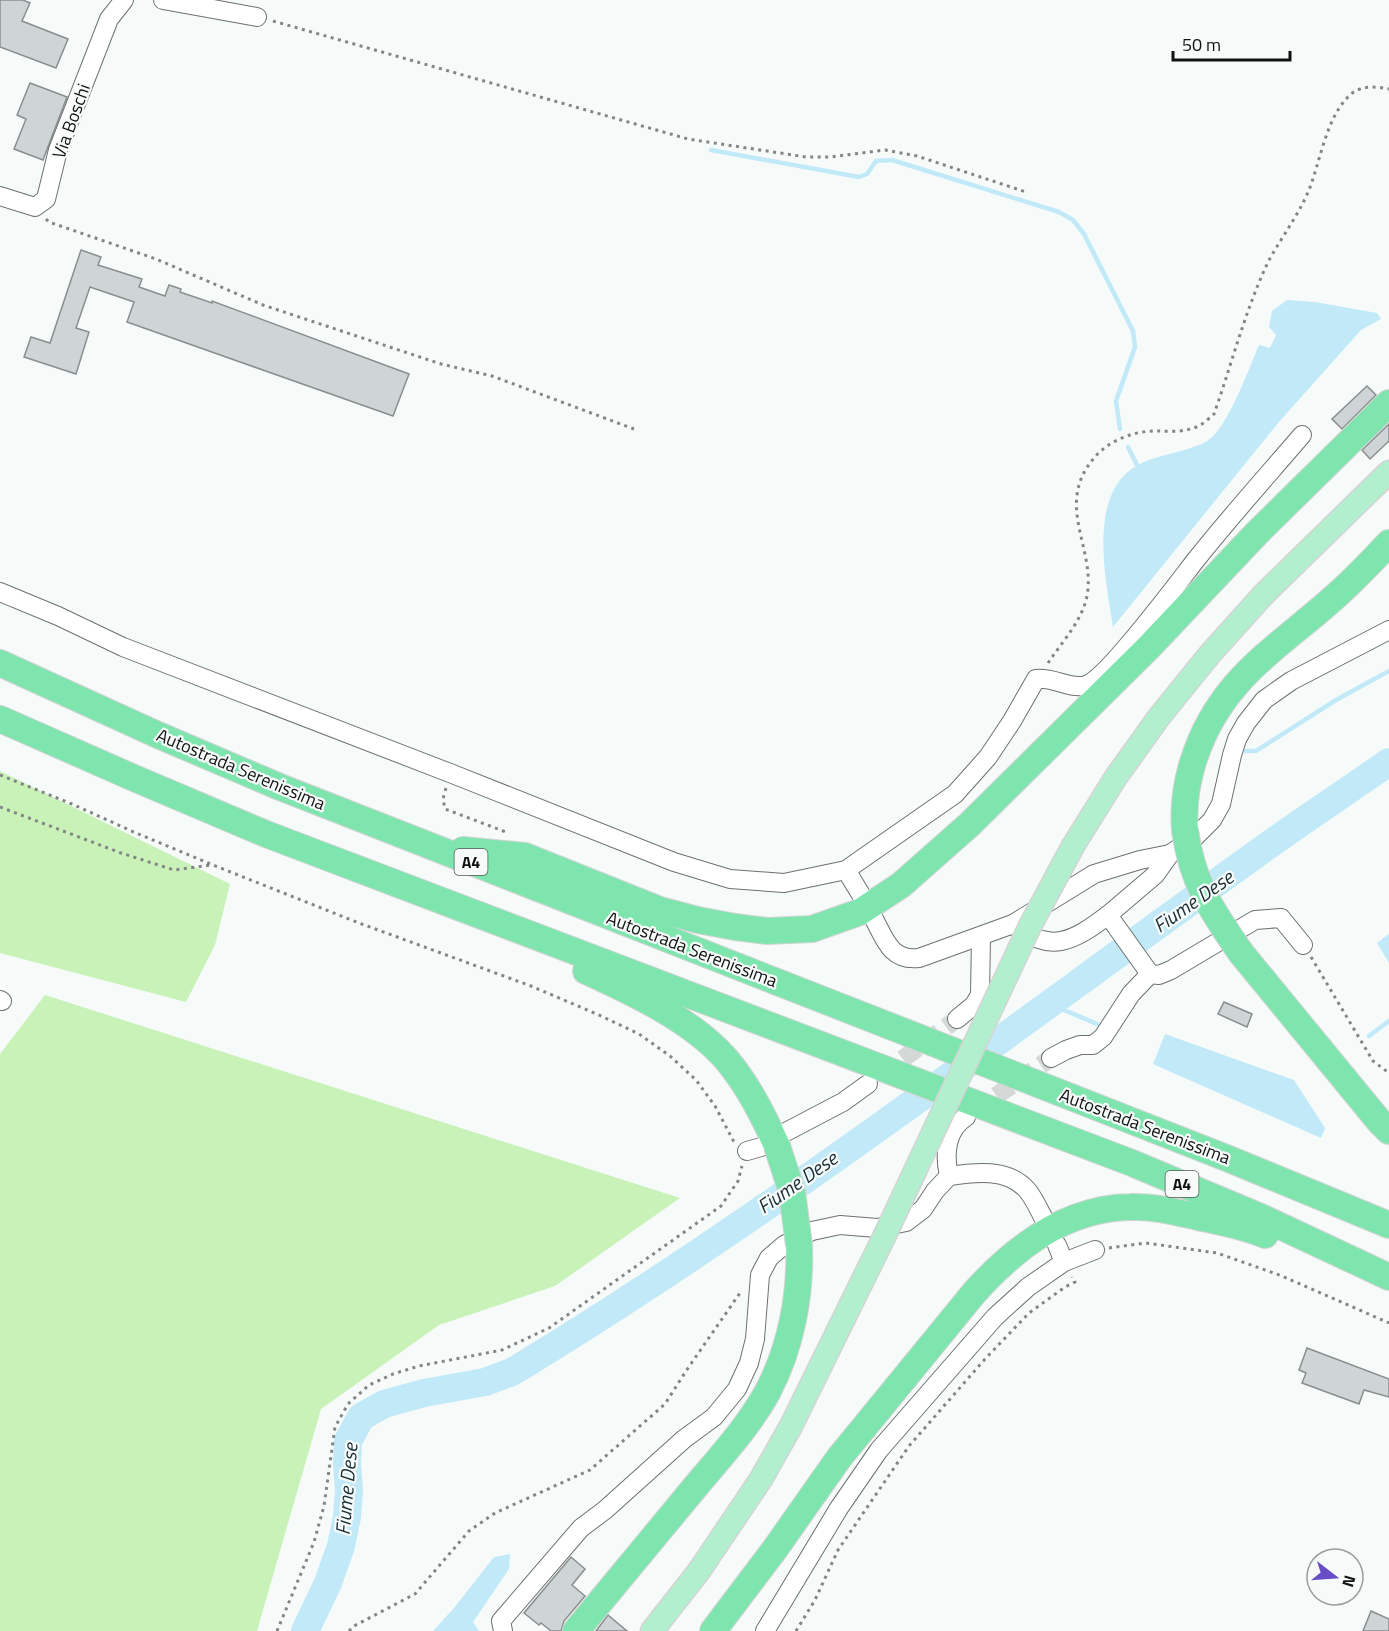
<svg xmlns="http://www.w3.org/2000/svg" width="1389" height="1631" font-family="'Titillium Web',sans-serif">
<style>
.green{fill:#c8f2b8}
.water{fill:#c1e9f8}
.lines{fill:none;stroke-linecap:round;stroke-linejoin:round}
.stream{stroke:#c1e9f8;stroke-width:4.5}
.river{stroke:#c1e9f8;stroke-width:28}
.building{fill:#cfd5d6;stroke:#898e8e;stroke-width:1.5}
.minor-tunnel{stroke:#d4d8d7;stroke-width:18;stroke-dasharray:18 9;stroke-linecap:butt}
.minor-casing{stroke:#6c7170;stroke-width:20}
.major-casing{stroke:#d4d4d4;stroke-width:25}
.highway-casing{stroke:#d4d4d4;stroke-width:28}
.path{stroke:#838685;stroke-width:3;stroke-dasharray:3 4.5;stroke-linecap:butt}
.minor{stroke:#fff;stroke-width:18}
.major{stroke:#b2efce;stroke-width:22}
.highway{stroke:#7fe5ae;stroke-width:26}
.major-bridge-casing{stroke:#d4d4d4;stroke-width:25;stroke-linecap:butt}
.highway-bridge-casing{stroke:#d4d4d4;stroke-width:28;stroke-linecap:butt}
.major-bridge{stroke:#b2efce;stroke-width:22}
.highway-bridge{stroke:#7fe5ae;stroke-width:26}
.labels{text-anchor:middle;dominant-baseline:central;stroke-width:4.5;stroke-linejoin:round;paint-order:stroke}
.shield{fill:#f6fbfa;stroke:#555857;stroke-width:1.5}
.shield-label{font-size:16px;font-weight:bold;fill:#101211}
.street-label{font-size:18px;fill:#101211;stroke:#f6fbfa}
.water-label{font-size:20px;font-style:italic;fill:#1a2e36;stroke:#f6fbfa}
</style>
<rect width="100%" height="100%" fill="#f6fbfa"/>
<g class="green">
<polygon points="0,771 230,884 215,945 186,1002 0,953"/>
<polygon points="45,995 680,1198 555,1286 439,1325 321,1409 257,1631 0,1631 0,1054"/>
</g>
<g class="water">
<path d="M1287,300L1315,302L1377,313L1381,319L1361,330L1278,423L1113,627C1106,580 1086,493 1138,465C1158,454 1189,452 1207,441C1227,430 1249,368 1259,345L1270,348L1276,335L1269,327L1272,311Z"/>
<polygon points="1389,934 1389,963 1377,943"/>
<polygon points="1165,1034 1294,1080 1325,1128 1321,1138 1153,1064"/>
<polygon points="510,1554 509,1569 473,1622 479,1631 433,1631 454,1608 494,1557"/>
</g>
<g class="lines">
<g class="stream">
<polyline points="711,150 859,177 867,174 876,161 892,160 1059,212 1073,220 1084,234 1133,331 1135,347 1116,401 1120,429"/>
<polyline points="1128,447 1137,465"/>
<polyline points="1246,751 1256,751 1336,700 1389,671"/>
<polyline points="1050,1004 1097,1024"/>
<polyline points="1369,1036 1389,1021"/>
</g>
<path class="river" d="M305,1631L328,1583L341,1546L347,1517L349,1490L347,1464L348,1441L361,1417L384,1404L424,1393L485,1382L512,1372C768,1217 1005,1034 1248,860C1294,826 1342,795 1389,762"/>
</g>
<g class="building">
<polygon points="0,0 23,0 30,3 22,21 68,39 56,68 0,47"/>
<polygon points="30,83 67,97 43,160 14,149 26,119 17,115"/>
<polygon points="81,250 101,257 98,265 142,279 139,287 165,296 169,285 181,289 180,292 212,303 212,301 409,374 393,416 127,322 134,302 90,287 76,328 89,332 76,374 24,357 31,337 50,343"/>
<polygon points="1367,386 1376,395 1342,429 1332,419"/>
<polygon points="1389,424 1389,441 1370,459 1362,450"/>
<polygon points="1224,1002 1252,1014 1247,1027 1218,1014"/>
<polygon points="1307,1348 1389,1379 1389,1397 1364,1390 1359,1404 1302,1383 1306,1373 1299,1370"/>
<polygon points="571,1557 585,1569 572,1585 585,1596 564,1621 561,1631 551,1631 541,1623 539,1625 524,1613"/>
<polygon points="1371,1611 1389,1619 1389,1631 1363,1631"/>
<polygon points="608,1615 627,1631 596,1631"/>
</g>
<g class="lines">
<g class="minor-tunnel">
<polyline points="881,1075 957,1019"/>
<polyline points="974,1111 1051,1058"/>
</g>
<g class="minor-casing">
<g id="minor">
<polyline points="163,0 257,17"/>
<polyline points="0,196 35,207 46,199 58,150 109,19 124,0"/>
<path d="M0,592L58,616L123,647L450,773L674,862L730,879L784,883L846,870L955,794L988,757L1012,721L1036,679C1055,677 1070,690 1086,685C1107,678 1177,584 1195,561C1229,518 1266,477 1302,435"/>
<polyline points="846,870 863,898"/>
<polyline points="1108,915 1155,875 1170,854 1194,838 1212,820 1221,804 1232,755 1237,739 1246,723 1264,700 1291,681 1389,630"/>
<path d="M873,917C885,939 890,961 919,958L1013,924L1094,874L1140,860L1170,854"/>
<path d="M1013,924C1050,955 1074,941 1108,915L1150,974L1159,975L1171,970L1255,920L1281,918L1303,945"/>
<polyline points="0,1000 2,1001"/>
<polyline points="957,1019 974,1005 980,995 981,936"/>
<polyline points="1051,1058 1066,1050 1080,1045 1093,1045 1103,1037 1131,994 1150,974"/>
<path d="M966,1117C946,1129 944,1155 949,1176C975,1172 1008,1168 1027,1190C1034,1198 1039,1210 1044,1219"/>
<polyline points="782,1134 843,1102 868,1084"/>
<polyline points="747,1151 761,1147"/>
<polyline points="1057,1245 1064,1262 1095,1250"/>
<polyline points="503,1631 501,1621 581,1528 605,1510 684,1439 714,1417 737,1389 749,1363 755,1339 760,1275 769,1258 784,1245 812,1231 840,1225 877,1228 906,1222 923,1209 935,1191 949,1176"/>
<polyline points="765,1631 839,1508 879,1450 995,1317 1028,1287 1064,1262"/>
</g>
</g>
<g class="major-casing">
<g id="major">
<polyline points="1264,594 1389,472"/>
<polyline points="652,1631 699,1571"/>
</g>
</g>
<g class="highway-casing">
<g id="highway">
<polyline points="0,663 158,735 280,787 1229,1159 1389,1225"/>
<polyline points="0,719 134,778 266,834 1132,1163 1263,1218 1389,1277"/>
<path d="M1185,830C1183,807 1186,785 1193,762C1219,679 1276,650 1337,595C1355,579 1372,561 1389,543"/>
<polyline points="463,850 525,856 660,910 698,920 735,927 767,931 812,929 860,912 901,885 970,824 1148,648 1257,533 1389,403"/>
<polyline points="1241,953 1379,1121 1389,1131"/>
<path d="M586,971C632,992 692,1020 726,1059C748,1085 763,1115 777,1146"/>
<path d="M576,1631C616,1583 656,1535 696,1486C721,1456 749,1426 768,1391C791,1347 801,1295 799,1245"/>
<path d="M713,1631L775,1549L839,1458L974,1293C1015,1247 1066,1208 1130,1207C1154,1206 1176,1212 1198,1217C1221,1222 1244,1226 1265,1235"/>
</g>
</g>
<g class="path">
<polyline points="273,21 688,139 806,157 830,157 885,150 917,156 1026,192"/>
<polyline points="46,219 49,222 156,259 263,305 441,364 492,376 634,429"/>
<path d="M1048,663C1062,642 1082,621 1087,596C1096,548 1054,505 1094,458C1108,441 1133,431 1155,431C1170,431 1187,433 1200,425C1205,423 1210,417 1214,414C1232,363 1245,311 1268,262C1281,238 1298,216 1309,190C1320,162 1326,120 1347,98C1358,85 1374,86 1389,89"/>
<polyline points="0,775 72,804 136,833 213,865 359,923 531,986 599,1015 639,1034 670,1056 696,1080 715,1106 734,1142"/>
<polyline points="446,788 443,799 445,809 506,832"/>
<polyline points="0,807 121,853 174,870 211,865"/>
<polyline points="1311,957 1373,1061 1389,1073"/>
<polyline points="1109,1248 1146,1243 1217,1253 1282,1276 1389,1323"/>
<polyline points="277,1631 314,1542 324,1506 335,1427 348,1404 369,1385 393,1374 419,1366 502,1350 549,1328 721,1206 738,1181 742,1166"/>
<polyline points="349,1631 354,1626 415,1594 469,1531 495,1513 590,1470 665,1404 686,1371 742,1290"/>
<polyline points="796,1631 815,1600 838,1550 909,1446 985,1359 1029,1313 1065,1287 1075,1282 1072,1277"/>
</g>
<use href="#minor" class="minor"/>
<use href="#major" class="major"/>
<use href="#highway" class="highway"/>
<g class="major-bridge-casing">
<polyline id="major-bridge" points="699,1571 761,1479 791,1426 885,1235 1030,926 1073,846 1116,777 1159,717 1210,654 1264,594"/>
</g>
<g class="highway-bridge-casing">
<g id="highway-bridge">
<path d="M1185,830C1192,883 1212,911 1241,953"/>
<polyline points="777,1146 792,1192 799,1245"/>
</g>
</g>
<use href="#major-bridge" class="major-bridge"/>
<use href="#highway-bridge" class="highway-bridge"/>
</g>
<g class="labels">
<g class="shield">
<rect x="454.5" y="849" width="33" height="26" rx="4.5"/>
<rect x="1165.5" y="1171" width="33" height="26" rx="4.5"/>
</g>
<g class="shield-label">
<text x="471" y="862">A4</text>
<text x="1182" y="1184">A4</text>
</g>
<g class="street-label">
<text transform="translate(71 121) rotate(-70)">Via Boschi</text>
<text transform="translate(241 769) rotate(23)">Autostrada Serenissima</text>
<text transform="translate(692 949) rotate(21)">Autostrada Serenissima</text>
<text transform="translate(1145 1126) rotate(21)">Autostrada Serenissima</text>
</g>
<g class="water-label">
<text transform="translate(1193 901) rotate(-35)">Fiume Dese</text>
<text transform="translate(797 1182) rotate(-35)">Fiume Dese</text>
<text transform="translate(346 1489) rotate(-85)">Fiume Dese</text>
</g>
</g>
<g transform="translate(1335 1577) rotate(107)"><circle r="28" fill="#f6fbfa" stroke="#9a9e9d" stroke-width="1.5"/>
<path d="M0-4.5L10 22L0 15L-10 22Z" fill="#684dc6"/>
<text y="-9" font-size="16" font-weight="bold" text-anchor="middle" fill="#101211">N</text>
</g>
<path d="M1173 51v9h117v-9" fill="none" stroke="#101211" stroke-width="3"/>
<text x="1182" y="51" font-size="18" fill="#101211" stroke="#f6fbfa" stroke-width="4.5" paint-order="stroke">50 m</text>
</svg>
